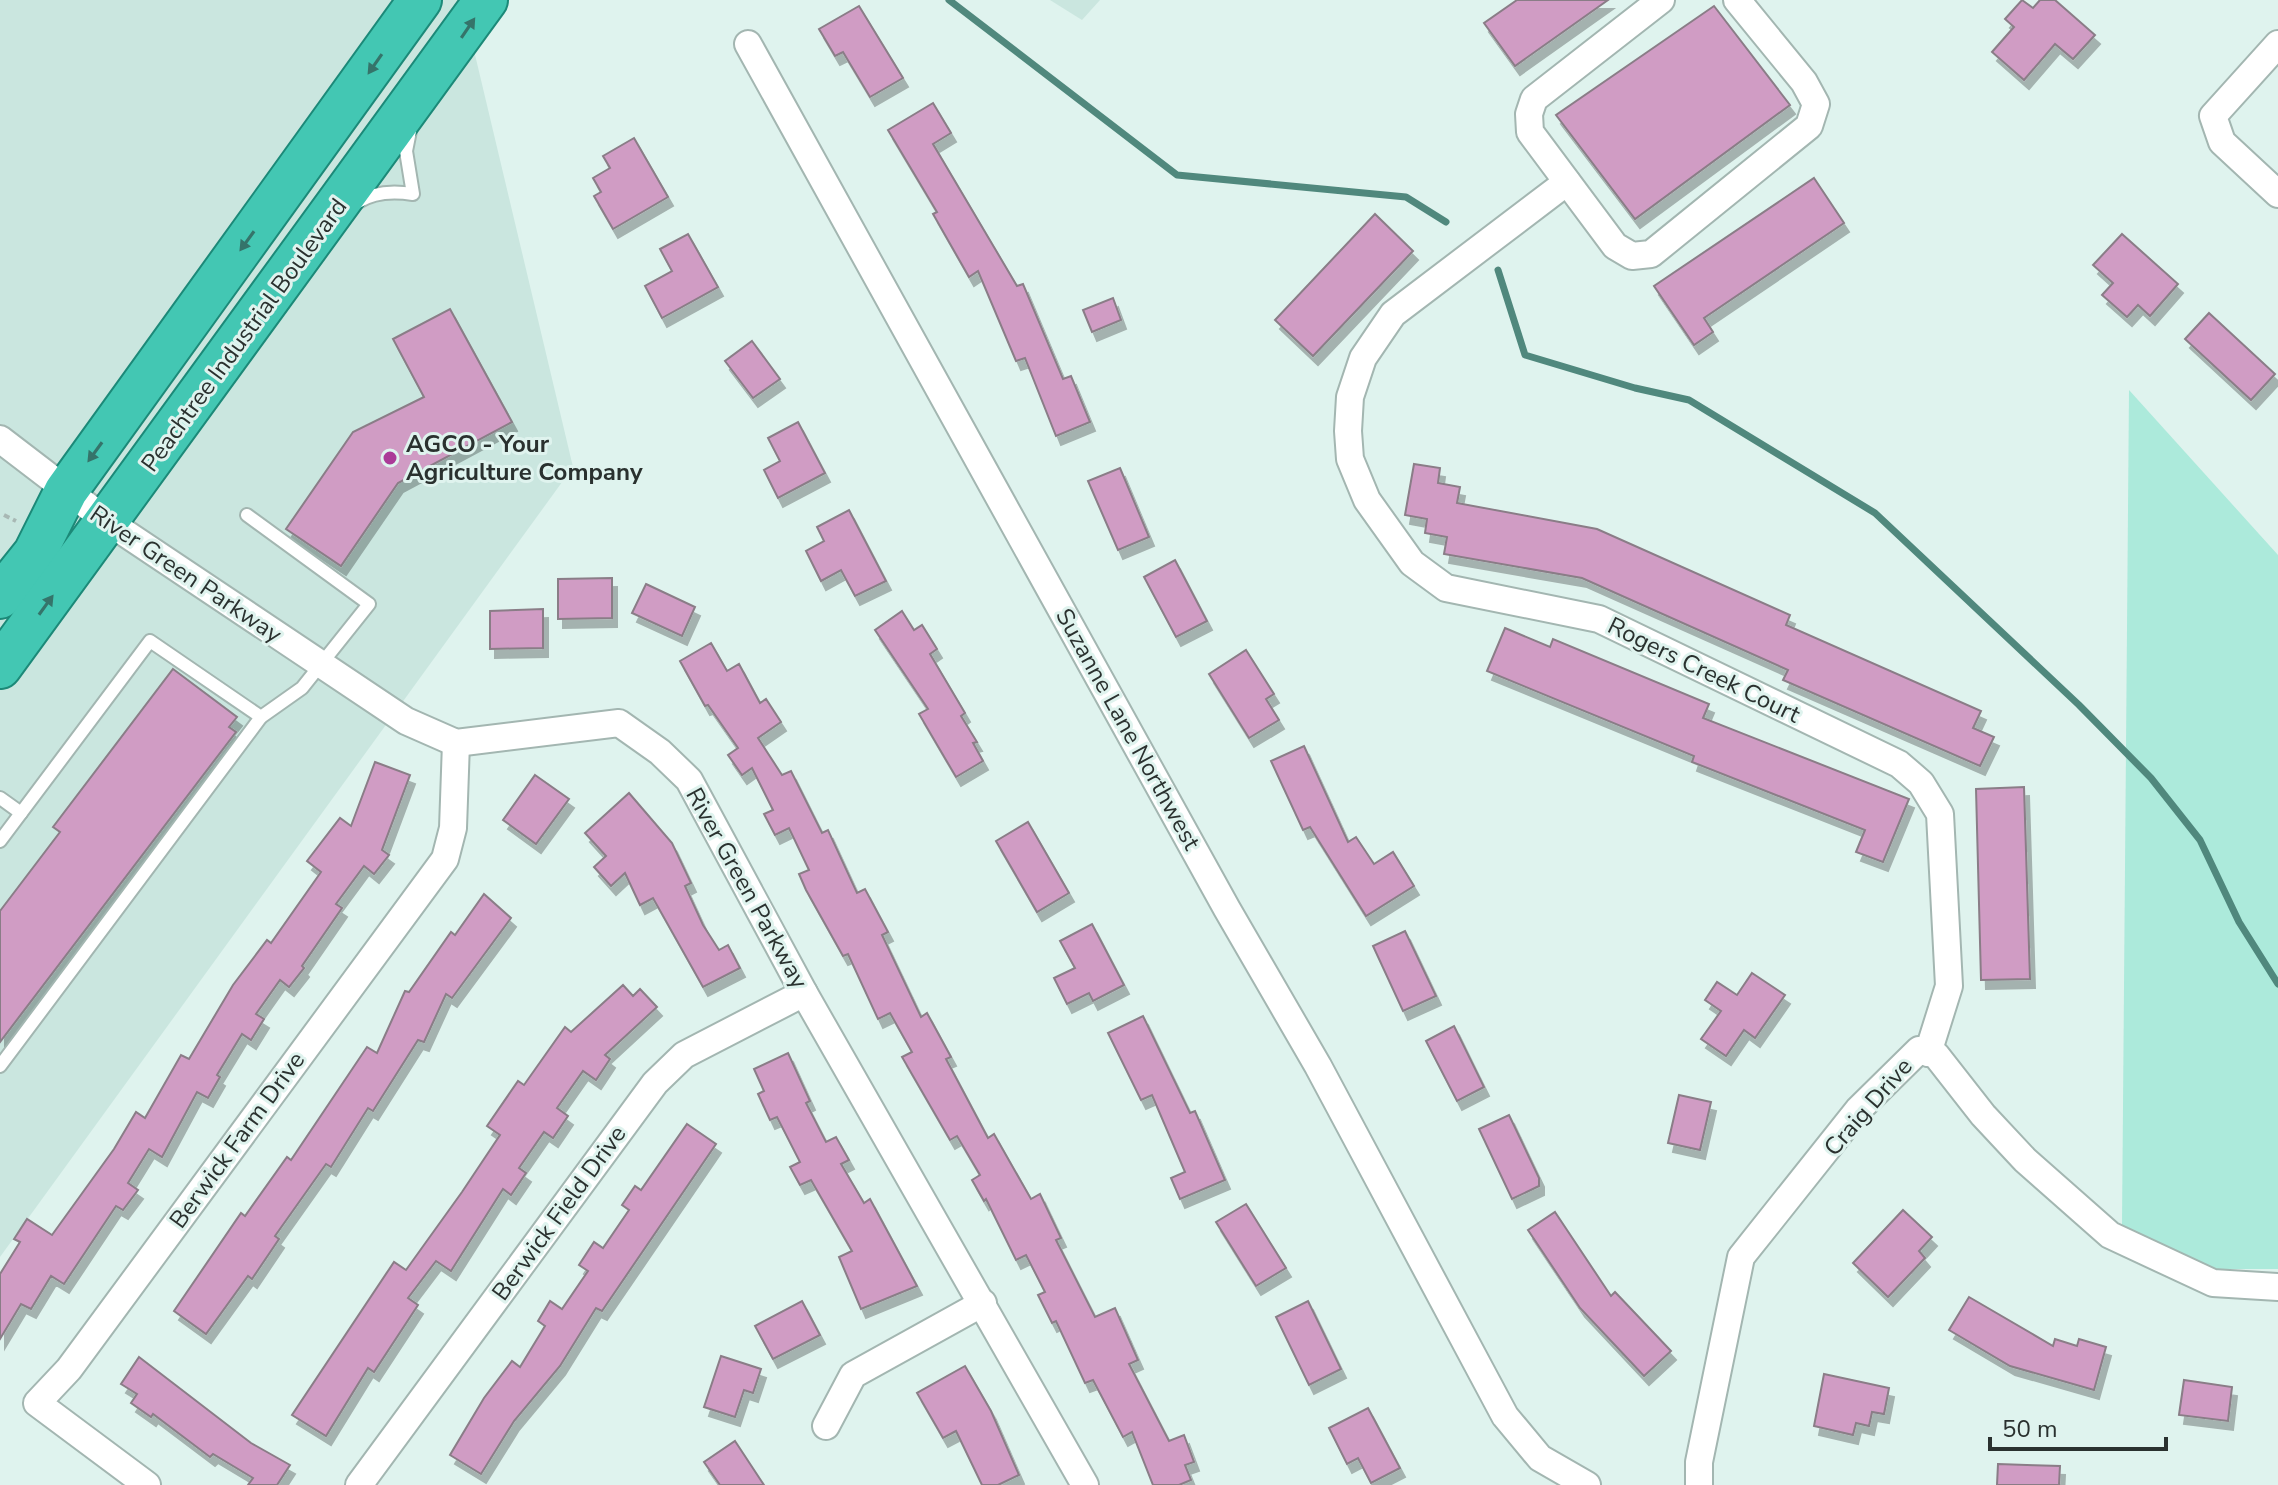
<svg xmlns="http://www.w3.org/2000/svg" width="2278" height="1485" font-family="'Nunito Sans',sans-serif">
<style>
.built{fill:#cae6df}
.green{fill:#aceadb}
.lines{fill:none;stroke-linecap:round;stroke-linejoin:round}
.stream{stroke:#50887d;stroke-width:7}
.building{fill:#d09cc4;stroke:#8a7d87;stroke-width:2;filter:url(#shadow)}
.service-casing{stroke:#a3b6b1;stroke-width:16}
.minor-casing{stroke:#a3b6b1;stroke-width:30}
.trunk-casing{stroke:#1c8978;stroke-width:46}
.path{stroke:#a8b8b4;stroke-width:4;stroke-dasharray:6 4;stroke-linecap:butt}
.service{stroke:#fff;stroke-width:12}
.minor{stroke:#fff;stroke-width:26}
.trunk{stroke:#43c7b3;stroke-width:42}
.oneway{fill:#35746a}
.poi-dot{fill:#ab3b98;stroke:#dff3ee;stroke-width:3}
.labels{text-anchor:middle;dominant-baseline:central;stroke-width:6;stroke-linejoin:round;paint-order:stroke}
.street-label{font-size:24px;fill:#2a312f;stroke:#dff3ee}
.poi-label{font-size:24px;font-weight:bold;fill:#2a312f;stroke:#dff3ee;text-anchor:start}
</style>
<defs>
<filter id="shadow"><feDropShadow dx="5" dy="9" stdDeviation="0" flood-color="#0004"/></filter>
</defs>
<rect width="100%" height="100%" fill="#dff3ee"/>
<g class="built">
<polygon points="0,0 462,0 573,467 0,1257"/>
<polygon points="1050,0 1100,0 1082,20"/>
</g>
<polygon class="green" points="2129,390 2278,555 2278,1269 2206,1269 2122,1226"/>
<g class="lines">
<g class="stream">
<polyline points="949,0 1177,175 1406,197 1446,222"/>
<polyline points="1498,270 1525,355 1635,388 1689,400 1875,513 2079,705 2151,778 2200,840 2239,922 2278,984"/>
</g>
</g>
<g class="building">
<polygon points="1517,0 1608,0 1515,66 1484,23"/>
<polygon points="2022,0 2033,8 2040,0 2055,0 2095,35 2073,59 2055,44 2024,80 1992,52 2014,27 2005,19"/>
<polygon points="859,6 903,78 870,97 843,52 835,56 819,29"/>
<polygon points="1714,6 1790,105 1635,219 1556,115"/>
<polygon points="933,103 951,133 933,144 1017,286 1023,284 1063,379 1071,376 1090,422 1056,436 1025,358 1016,361 978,271 969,277 933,214 937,212 888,130"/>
<polygon points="634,138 668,197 613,229 594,196 601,192 593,178 610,168 603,156"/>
<polygon points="1814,178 1844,223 1704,318 1713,332 1694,345 1654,286"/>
<polygon points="1375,214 1413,251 1313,356 1275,320"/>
<polygon points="688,234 718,287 662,318 645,286 672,271 660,249"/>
<polygon points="2122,234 2178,284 2150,316 2138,305 2127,317 2102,295 2113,283 2093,265"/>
<polygon points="1113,298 1121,320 1092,332 1083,310"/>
<polygon points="450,309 512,422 398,483 341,566 286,529 353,432 424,397 393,339"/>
<polygon points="2209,313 2275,374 2251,400 2185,339"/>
<polygon points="752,341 780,379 753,398 725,361"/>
<polygon points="798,422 825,473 778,498 764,470 780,461 768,438"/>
<polygon points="1414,464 1440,468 1438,483 1460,487 1457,503 1597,529 1790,615 1786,625 1981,711 1973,728 1994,737 1980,766 1783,680 1788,670 1582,578 1444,554 1447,537 1425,533 1427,519 1405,515"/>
<polygon points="1120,468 1149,537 1118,550 1088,481"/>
<polygon points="849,510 886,581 855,596 841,570 821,581 806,551 824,541 817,527"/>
<polygon points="1175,560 1207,621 1176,637 1144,577"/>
<polygon points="612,578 612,618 558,619 558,579"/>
<polygon points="646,584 695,607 682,636 632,613"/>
<polygon points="543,609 543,648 490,649 490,611"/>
<polygon points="902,611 914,630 922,625 937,649 930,654 965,713 961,716 977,742 973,743 983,761 956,777 919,714 928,709 875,630"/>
<polygon points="1505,628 1550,647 1553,639 1709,704 1703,718 1909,799 1883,862 1856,852 1865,830 1692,762 1694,756 1487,671"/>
<polygon points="711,643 727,671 739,664 760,703 766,699 781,722 758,738 782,775 791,771 822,833 828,830 857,893 865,889 888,932 882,935 921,1017 927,1013 951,1057 946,1059 988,1138 994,1134 1031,1199 1040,1194 1061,1238 1056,1240 1095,1317 1115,1308 1138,1360 1129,1364 1169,1441 1184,1435 1194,1462 1185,1465 1191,1480 1179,1485 1153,1485 1132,1432 1123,1437 1093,1380 1085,1383 1056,1321 1052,1323 1038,1295 1045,1292 1026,1255 1016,1260 986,1199 984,1201 972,1180 980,1175 957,1136 950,1140 902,1057 912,1052 890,1013 878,1019 848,954 843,956 806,890 799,874 809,870 789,828 775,835 764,814 773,810 752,768 742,775 728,755 738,748 708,705 705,706 680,661"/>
<polygon points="1246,650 1274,694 1266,699 1279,720 1249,738 1209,674"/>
<polygon points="173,669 237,717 229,727 236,732 0,1042 0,911 60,832 53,827"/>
<polygon points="1304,746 1348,842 1356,837 1374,864 1393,852 1414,886 1366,916 1310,827 1303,830 1271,761"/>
<polygon points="375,762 410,775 382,850 389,855 374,874 364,866 336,904 342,908 302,966 304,968 289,987 280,980 256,1014 264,1019 251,1040 242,1034 217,1075 220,1077 208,1098 197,1092 162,1157 149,1149 128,1183 138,1190 123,1210 116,1206 64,1284 51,1276 31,1309 21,1304 0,1339 0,1274 20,1242 14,1239 27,1219 52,1235 114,1149 136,1112 145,1118 181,1055 189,1059 233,985 267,940 271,943 321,872 307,861 340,818 351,826"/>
<polygon points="535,775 569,799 536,844 503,820"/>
<polygon points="2024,787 2030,979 1981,980 1976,789"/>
<polygon points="629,793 672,843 691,883 685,886 703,925 719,950 728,945 740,968 703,987 653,898 640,905 625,873 611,886 594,867 606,856 585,833"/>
<polygon points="1028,822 1069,893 1037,912 996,841"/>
<polygon points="484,894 511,918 452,998 446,994 424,1042 418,1040 373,1111 368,1108 331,1167 326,1164 275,1236 279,1239 252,1279 248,1276 206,1334 174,1311 241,1213 245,1216 287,1157 291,1160 367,1047 377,1053 405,991 409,992 451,932 455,935"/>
<polygon points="1092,924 1124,985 1093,1001 1089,993 1067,1004 1054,978 1075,968 1060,941"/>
<polygon points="1405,931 1436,996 1403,1011 1373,946"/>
<polygon points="1752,973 1785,995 1755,1038 1744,1030 1726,1056 1701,1039 1721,1011 1705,1000 1717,982 1737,995"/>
<polygon points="623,985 633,996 640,989 657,1007 605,1055 610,1059 596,1080 583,1071 557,1108 568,1116 553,1138 544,1132 519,1168 526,1173 511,1195 503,1189 451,1271 436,1261 408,1298 418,1305 374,1372 368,1368 326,1436 292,1415 394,1262 406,1270 462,1192 500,1135 487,1126 518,1081 524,1085 565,1027 571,1032"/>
<polygon points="1143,1016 1190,1113 1195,1111 1225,1180 1180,1199 1171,1178 1185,1172 1152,1095 1141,1100 1108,1033"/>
<polygon points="1454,1026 1484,1087 1457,1101 1426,1041"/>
<polygon points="788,1053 810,1101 806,1103 826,1142 836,1137 849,1160 841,1164 864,1203 870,1199 917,1286 861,1309 839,1257 852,1251 811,1180 800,1185 790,1167 800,1162 777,1117 770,1120 758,1094 764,1091 754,1069"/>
<polygon points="1679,1095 1711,1102 1700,1150 1668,1143"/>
<polygon points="1509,1115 1539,1178 1539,1186 1512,1199 1479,1129"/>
<polygon points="687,1124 716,1144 602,1311 596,1308 560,1366 514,1421 481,1474 450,1455 484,1398 512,1361 520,1367 545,1326 538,1321 550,1301 562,1309 588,1271 579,1265 594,1242 603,1248 629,1210 622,1205 635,1186 641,1190"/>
<polygon points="1246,1204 1286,1268 1256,1286 1216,1222"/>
<polygon points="1903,1210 1932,1237 1919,1251 1925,1258 1888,1297 1853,1263"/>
<polygon points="1555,1212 1611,1296 1615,1292 1671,1351 1644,1376 1580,1308 1528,1230"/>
<polygon points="1969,1297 2053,1346 2055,1339 2077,1346 2079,1339 2106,1347 2094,1390 2010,1366 1949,1330"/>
<polygon points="802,1301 820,1335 773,1359 755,1326"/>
<polygon points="1308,1301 1341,1369 1309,1385 1276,1317"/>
<polygon points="721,1356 761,1369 753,1393 744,1390 735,1417 704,1407"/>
<polygon points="139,1357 251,1443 290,1465 277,1485 248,1485 253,1478 213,1454 210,1457 153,1414 151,1417 131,1403 137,1394 121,1384"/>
<polygon points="965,1366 991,1411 1019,1475 998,1485 982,1485 956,1431 943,1438 917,1393"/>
<polygon points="1824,1374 1889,1388 1884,1414 1872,1412 1869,1426 1856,1423 1853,1435 1814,1426"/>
<polygon points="2184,1380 2232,1387 2228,1421 2179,1415"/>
<polygon points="1368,1408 1400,1468 1371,1483 1358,1458 1347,1464 1329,1428"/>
<polygon points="735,1441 764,1485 720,1485 704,1462"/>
<polygon points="1998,1464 2060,1466 2059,1485 1997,1485"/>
</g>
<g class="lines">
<g class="service-casing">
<g id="service">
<path d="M358,202C375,191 394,191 413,194L406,151L410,131"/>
<polyline points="0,798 21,813 150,641 261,717 302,688 369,604 247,515"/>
<polyline points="0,841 21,813"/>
<polyline points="0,1066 261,717"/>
</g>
</g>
<g class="minor-casing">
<g id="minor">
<polyline points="1661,0 1534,99 1529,114 1530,132 1615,246 1632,256 1651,254 1809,126 1816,104 1804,82 1737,0"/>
<polyline points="748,44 1227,909 1318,1066 1505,1416 1540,1458 1587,1485"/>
<polyline points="2278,44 2213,116 2222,142 2278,194"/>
<polyline points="1567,182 1393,314 1363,358 1350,397 1348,431 1350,459 1367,500 1412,563 1446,588 1599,619 1899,764 1921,783 1940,814 1949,986 1928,1053"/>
<polyline points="0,439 107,521 406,721 456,743 619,723 660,752 689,780 804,993 1085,1485"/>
<polyline points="826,1426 853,1375 983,1303"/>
<polyline points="147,1485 37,1403 69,1369 445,859 453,828 456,743"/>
<polyline points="359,1485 655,1083 684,1055 804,993"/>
<polyline points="1699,1485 1699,1462 1741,1257 1858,1110 1919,1050 1936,1055 1983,1115 2025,1160 2110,1235 2213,1283 2278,1287"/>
</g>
</g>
<g class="trunk-casing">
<g id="trunk">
<polyline points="0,597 35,553 66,491 420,0"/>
<polyline points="0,667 486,0"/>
</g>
</g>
<polyline class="path" points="4,515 16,521"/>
<use href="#service" class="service"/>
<use href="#minor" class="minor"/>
<use href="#trunk" class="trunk"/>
</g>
<defs><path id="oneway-solid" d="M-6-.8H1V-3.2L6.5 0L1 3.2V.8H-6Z" transform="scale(2)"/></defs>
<g class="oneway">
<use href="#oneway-solid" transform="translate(468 28) rotate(-56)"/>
<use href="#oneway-solid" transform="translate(375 64) rotate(125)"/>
<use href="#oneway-solid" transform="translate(247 241) rotate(126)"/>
<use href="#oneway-solid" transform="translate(95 452) rotate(126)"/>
<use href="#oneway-solid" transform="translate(46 605) rotate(-54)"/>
</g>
<circle class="poi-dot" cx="390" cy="458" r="8"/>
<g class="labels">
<g class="street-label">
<text transform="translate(244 335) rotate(-54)">Peachtree Industrial Boulevard</text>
<text transform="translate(186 574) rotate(34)">River Green Parkway</text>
<text transform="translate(1704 670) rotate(26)">Rogers Creek Court</text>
<text transform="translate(1128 729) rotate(61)">Suzanne Lane Northwest</text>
<text transform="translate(747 888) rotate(61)">River Green Parkway</text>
<text transform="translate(1868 1107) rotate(-49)">Craig Drive</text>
<text transform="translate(237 1140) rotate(-54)">Berwick Farm Drive</text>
<text transform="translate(559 1213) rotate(-54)">Berwick Field Drive</text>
</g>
<g class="poi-label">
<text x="406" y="444">AGCO - Your<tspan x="406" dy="28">Agriculture Company</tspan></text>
</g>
</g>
<path d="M1990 1437v12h176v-12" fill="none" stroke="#2a312f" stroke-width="4"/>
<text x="2002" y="1437" font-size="24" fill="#2a312f" stroke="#dff3ee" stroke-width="6" paint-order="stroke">50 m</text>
</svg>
